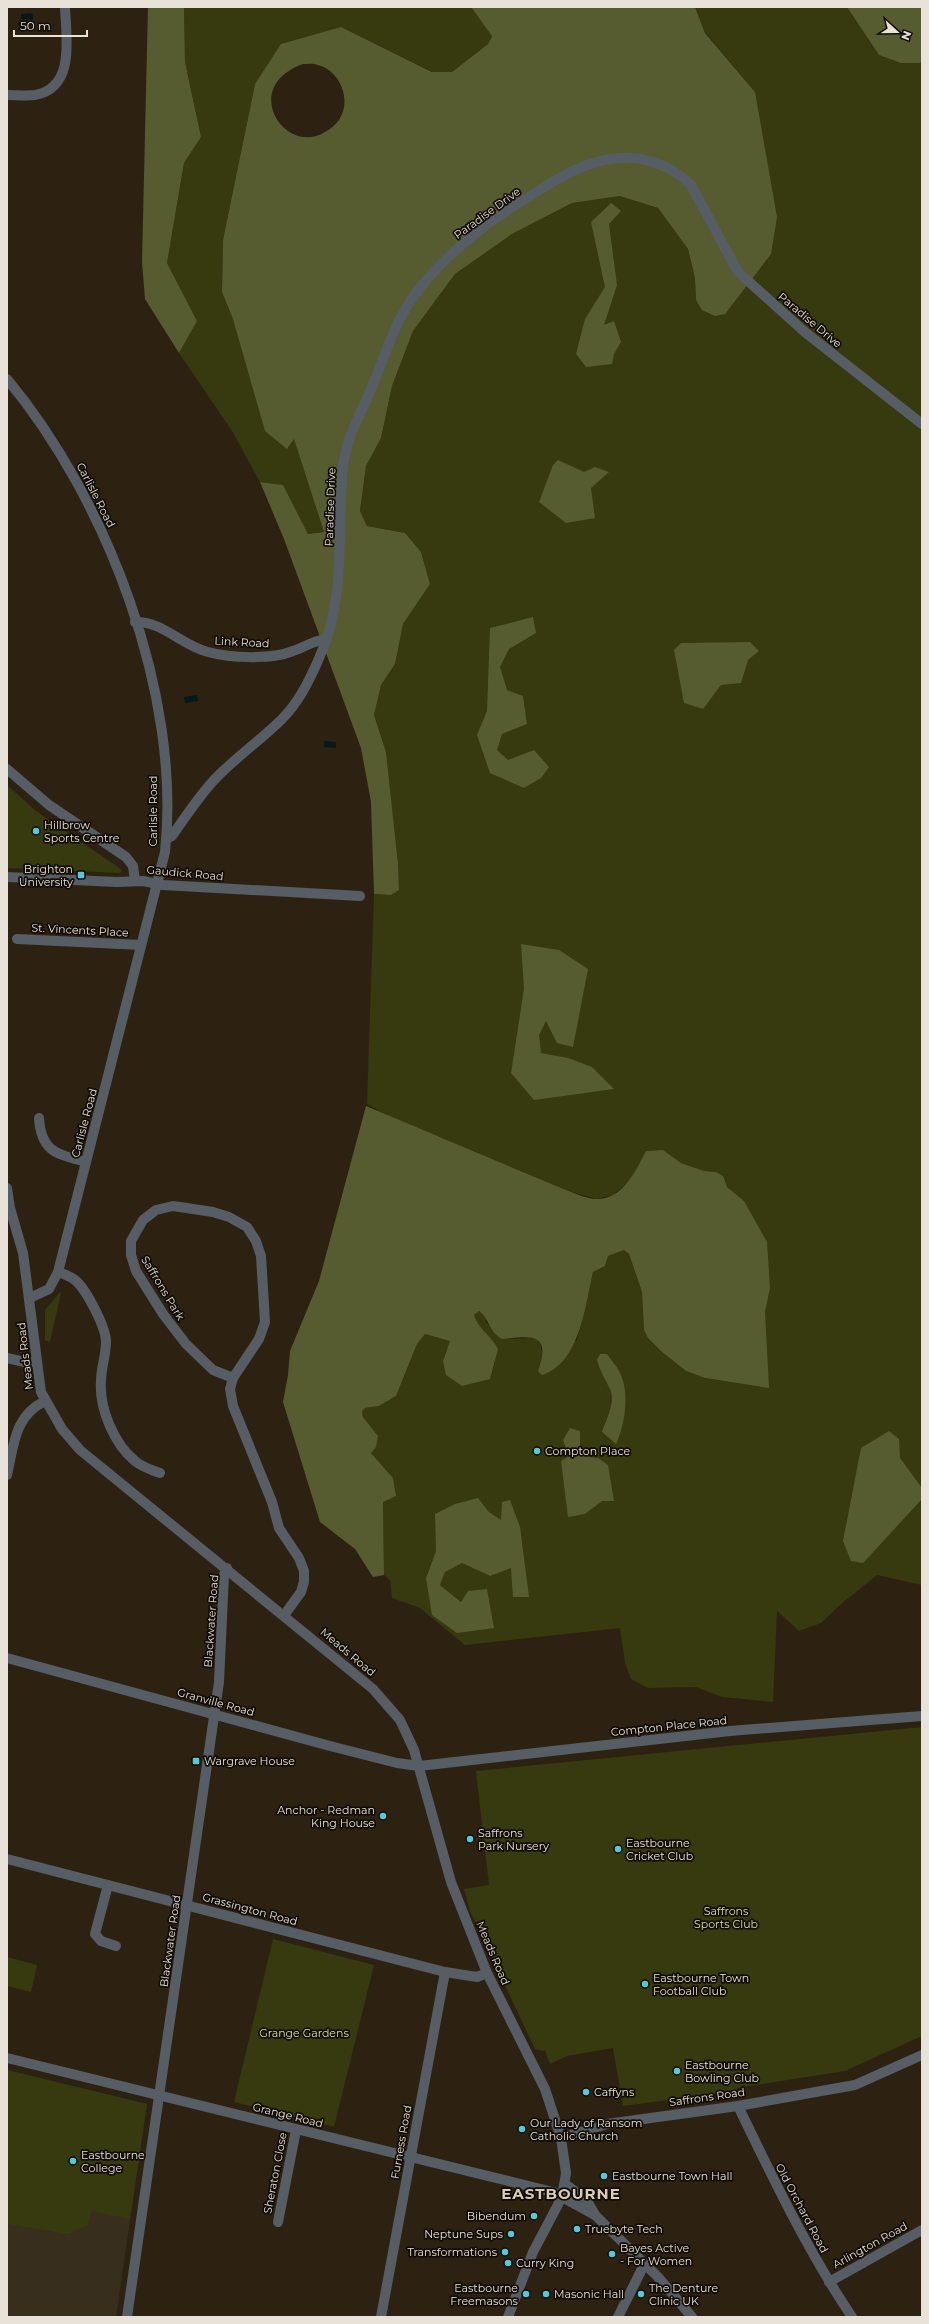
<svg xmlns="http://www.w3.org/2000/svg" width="929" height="2324" font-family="Montserrat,sans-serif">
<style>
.education{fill:#372e1e}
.green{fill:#363a0e;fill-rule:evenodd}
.forest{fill:#575c30;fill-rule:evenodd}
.water{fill:#05191a}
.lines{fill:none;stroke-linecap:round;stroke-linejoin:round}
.minor{stroke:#565d64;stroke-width:10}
.poi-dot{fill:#53cadc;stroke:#110c06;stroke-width:1.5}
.labels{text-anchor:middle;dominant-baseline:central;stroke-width:3.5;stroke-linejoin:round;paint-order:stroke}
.street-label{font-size:11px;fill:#e9e2d8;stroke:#110c06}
.poi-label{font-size:11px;fill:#e9e2d8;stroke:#110c06;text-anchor:start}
.park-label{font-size:11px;fill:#d7e097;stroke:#110c06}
.district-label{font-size:15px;font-weight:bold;letter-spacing:1px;fill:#dbccb9;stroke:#110c06}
</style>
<rect width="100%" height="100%" fill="#2d2212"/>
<polygon class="education" points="7,2070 147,2104 116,2317 7,2317"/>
<g class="green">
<polygon points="184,7 471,7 492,35 488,44 452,72 433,72 341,27 255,84 223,240 222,292 288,449 294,438 324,532 308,534 283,485 260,482 232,431 179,353 197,321 167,263 184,163 201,137 185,62"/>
<path d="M695,7H847L879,55L920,63L922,61V1585L877,1575L841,1604L821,1623L799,1631L777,1611L773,1702L722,1697L696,1687L648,1688L631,1679L625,1663L620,1628L465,1645L420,1608L392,1598L390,1580L384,1575L383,1501L396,1496L393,1478L371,1453L378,1436L363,1417L362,1411L365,1408L379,1406L396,1396L417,1344L425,1334L451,1341L445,1353L490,1378L495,1361L484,1330L477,1326L474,1315L479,1311L485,1316L486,1322L502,1339L536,1338L540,1341L543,1358L577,1340L593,1272L605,1266L608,1256L624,1250L629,1254L642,1292L644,1330L648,1338L662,1352L686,1371L705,1378L761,1387L744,1201L727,1187L716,1172L704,1171L681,1163L663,1150L646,1151L632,1179L613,1195L596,1199L566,1190L438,1136L426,1137L367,1104L374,894L391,895L399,890L398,863L386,752L374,715L381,685L395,664L403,624L430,584L421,552L405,533L367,526L360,511L366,466L381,438L392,386L413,331L455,274L512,234L572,203L620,196L658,208L688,249L695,278L696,300L755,92L705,32ZM610,1390L616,1444L602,1432L611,1406ZM580,1431V1445L589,1457L598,1458L601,1501L585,1514L561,1461L569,1456ZM478,1498L489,1512L501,1521L529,1597L511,1568L490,1576L462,1563L445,1572L440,1585L461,1602L426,1578L436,1551Z"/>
<polygon points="7,785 36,811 118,867 122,871 120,873 7,868"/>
<polygon points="60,1292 61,1293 50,1342 45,1340 45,1310"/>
<polygon points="922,1727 922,2036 845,2071 737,2088 737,2091 623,2106 613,2048 567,2056 550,2064 545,2051 535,2049 470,1911 464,1889 489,1885 476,1771"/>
<polygon points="273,1939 374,1965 334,2127 234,2102"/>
<polygon points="7,1957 37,1965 31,1992 7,1986"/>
<polygon points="7,2070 147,2104 130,2219 91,2211 88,2225 68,2234 7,2224"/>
</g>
<g class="forest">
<polygon points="148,7 184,7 185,62 201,137 184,163 167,263 197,321 179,353 145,299 142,262"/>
<path d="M471,7H695L705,33L755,92L777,217L771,254L725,314L715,316L702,310L696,300L695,278L688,249L658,208L620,196L572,203L512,234L455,274L413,331L392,386L381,438L366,466L360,511L367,526L405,533L421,552L430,584L403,624L395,664L381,685L374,715L386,752L398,863L399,890L391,895L374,894L371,802L361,748L284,539L260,482L283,485L308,534L324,532L294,439L287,449L265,431L233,319L222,292L223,240L255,84L281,44L341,27L432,72H452L488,44L492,36ZM303,64C307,64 313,63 318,65C338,70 350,95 342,114C339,122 332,128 325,132C285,157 239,87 303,64Z"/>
<polygon points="847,7 922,7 922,61 920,63 901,63 879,55"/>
<polygon points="611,203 621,211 609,224 617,285 604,325 614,321 621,342 614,354 612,364 586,367 576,354 585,319 605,287 591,222"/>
<polygon points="558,460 584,472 595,467 609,472 591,488 595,518 566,523 539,502 553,465"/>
<polygon points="533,617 536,633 509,649 500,667 507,690 523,696 527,724 502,734 497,750 508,760 534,750 549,767 541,778 524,788 490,773 477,735 487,711 490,628"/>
<polygon points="750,642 759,651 748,660 741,683 721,685 703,709 684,703 674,650 681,643"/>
<polygon points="521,944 559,950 588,969 573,1047 557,1043 546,1021 539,1035 541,1053 568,1058 592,1067 614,1089 534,1100 511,1073 524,989"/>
<path d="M366,1106L566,1190C575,1193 587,1199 596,1199C623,1200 636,1170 646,1151L663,1150L681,1163L704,1171L716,1172L723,1176L727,1187L744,1201L767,1242L770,1288L765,1312L769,1388L705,1378L686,1371L662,1352L648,1338L644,1330L642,1292L629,1254L624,1250L608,1256L605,1266L593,1272C585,1306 580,1363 542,1375L538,1371C552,1332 531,1336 502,1339C489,1332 489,1318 479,1311L474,1315C478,1329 491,1335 498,1349L490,1379L462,1386L446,1375L443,1361L450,1341L425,1334L417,1344L396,1396L379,1406L365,1408L362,1411L363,1417L378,1436L376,1447L371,1453L393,1478L396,1496L383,1502L384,1575L373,1577L355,1549L320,1522L283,1402L288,1375L290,1351L319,1281Z"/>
<path d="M600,1354H607C611,1360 617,1366 620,1373C630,1393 625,1425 616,1444L602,1432C606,1419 616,1402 610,1389C605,1379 600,1371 597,1360Z"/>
<polygon points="570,1428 580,1431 580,1445 589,1457 598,1458 608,1465 614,1501 602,1501 585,1514 568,1517 561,1461 569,1456 563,1440"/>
<polygon points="889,1431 899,1439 900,1458 922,1488 922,1499 863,1563 851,1561 843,1541 861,1448"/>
<polygon points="478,1498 489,1512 501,1520 502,1502 510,1500 520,1527 529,1597 513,1597 511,1568 490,1576 462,1563 445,1572 440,1585 461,1602 468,1591 487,1589 494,1628 457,1633 432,1615 426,1578 436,1551 435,1514 455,1504"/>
</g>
<g class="water">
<polygon points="31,13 33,15 33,20 21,19 21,14"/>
<polygon points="197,695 198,701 185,703 184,697"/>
<polygon points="324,741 336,742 336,748 324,747"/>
</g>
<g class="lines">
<g class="minor">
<path d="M7,95C16,95 26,96 35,95C76,88 66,36 65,7"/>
<path d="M7,379C107,499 182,695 165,852L58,1272L49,1289L30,1298"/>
<path d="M135,622C163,621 182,646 208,652C230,658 271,660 293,651C305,647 314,640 327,639"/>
<polyline points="7,769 49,805 126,857 133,866 135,881"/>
<path d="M167,838L172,836C186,816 199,796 215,779C236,757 261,740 282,719C298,703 308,683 317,663C348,596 336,536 343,467C346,437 361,414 372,387C384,358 393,327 411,300C447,248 502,212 556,180C601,153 650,146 691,185L738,272L806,333L922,424"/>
<polyline points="7,877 117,882 143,881 163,885 360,896"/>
<polyline points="17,939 141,945"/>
<path d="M39,1118C41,1152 57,1154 86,1162"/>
<polyline points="7,1188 10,1208 23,1253 41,1392 62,1429 80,1450 373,1689 400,1720 414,1750 451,1882 487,1973 545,2089 561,2138 566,2173 562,2197 533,2252 508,2317"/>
<path d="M58,1272C64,1274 70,1276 75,1280C86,1289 106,1327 106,1342C106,1355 101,1368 101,1381C99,1408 114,1444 135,1461C142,1467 151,1470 160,1473"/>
<polyline points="7,1358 29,1363 36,1361"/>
<polyline points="233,1378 259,1339 265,1322 261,1256 256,1241 247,1227 229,1217 213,1212 173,1206 156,1210 143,1220 131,1241 131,1255 136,1271 163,1314 186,1344 213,1370 233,1378 230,1389 233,1406 272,1502 279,1528 299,1558 304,1571 304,1582 301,1592 285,1614"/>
<path d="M7,1475C14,1445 14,1416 45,1401"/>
<polyline points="7,1658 330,1746 397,1763 419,1766 730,1731 922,1716"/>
<polyline points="7,1859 445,1972 477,1977 487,1973"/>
<polyline points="108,1885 95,1934 101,1941 116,1946"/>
<polyline points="7,2058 553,2192 595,2215 658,2277 692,2317"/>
<path d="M738,2106C773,2178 807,2250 852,2317"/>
<polyline points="561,2138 607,2124 738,2106 855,2085 922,2055"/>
<polyline points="565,2184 586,2199 595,2215"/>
<polyline points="278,2222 296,2130"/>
<polyline points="829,2282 922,2230"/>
<polyline points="127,2317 219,1682 224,1575 227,1568"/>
<polyline points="381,2317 445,1972"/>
<polyline points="618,2317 644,2265"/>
</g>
</g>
<g class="poi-dot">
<circle cx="36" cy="831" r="4"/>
<rect x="77" y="871" width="8" height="8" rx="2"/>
<circle cx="537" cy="1451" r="4"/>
<rect x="192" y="1757" width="8" height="8" rx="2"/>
<circle cx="383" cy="1816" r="4"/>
<circle cx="470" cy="1839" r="4"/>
<circle cx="618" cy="1849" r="4"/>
<circle cx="645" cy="1984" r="4"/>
<circle cx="677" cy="2071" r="4"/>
<circle cx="586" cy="2092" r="4"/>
<circle cx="522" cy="2129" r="4"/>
<circle cx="73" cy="2161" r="4"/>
<circle cx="604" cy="2176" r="4"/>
<circle cx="534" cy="2216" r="4"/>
<circle cx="577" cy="2229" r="4"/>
<circle cx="511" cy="2234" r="4"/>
<circle cx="505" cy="2252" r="4"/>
<circle cx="612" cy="2254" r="4"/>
<circle cx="508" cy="2263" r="4"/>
<circle cx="526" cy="2294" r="4"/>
<circle cx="546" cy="2294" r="4"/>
<circle cx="641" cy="2294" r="4"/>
</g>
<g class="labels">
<g class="street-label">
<text transform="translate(487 213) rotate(-36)">Paradise Drive</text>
<text transform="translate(810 320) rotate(40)">Paradise Drive</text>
<text transform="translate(96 495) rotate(63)">Carlisle Road</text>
<text transform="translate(330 507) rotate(-88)">Paradise Drive</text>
<text transform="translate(242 642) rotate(3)">Link Road</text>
<text transform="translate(153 811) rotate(-90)">Carlisle Road</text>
<text transform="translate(185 873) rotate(5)">Gaudick Road</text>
<text transform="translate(80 930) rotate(3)">St. Vincents Place</text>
<text transform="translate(84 1123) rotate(-75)">Carlisle Road</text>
<text transform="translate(163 1288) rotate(59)">Saffrons Park</text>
<text transform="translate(25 1356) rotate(-97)">Meads Road</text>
<text transform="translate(211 1621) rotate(-86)">Blackwater Road</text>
<text transform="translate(348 1652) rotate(40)">Meads Road</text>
<text transform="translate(216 1702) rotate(15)">Granville Road</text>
<text transform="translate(669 1726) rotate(-6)">Compton Place Road</text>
<text transform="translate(250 1909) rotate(15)">Grassington Road</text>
<text transform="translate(170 1941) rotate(-82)">Blackwater Road</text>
<text transform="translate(493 1953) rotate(67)">Meads Road</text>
<text transform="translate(707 2097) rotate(-8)">Saffrons Road</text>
<text transform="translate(288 2115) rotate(14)">Grange Road</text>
<text transform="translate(401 2142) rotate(-80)">Furness Road</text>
<text transform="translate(275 2173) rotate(-79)">Sheraton Close</text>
<text transform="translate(802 2208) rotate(62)">Old Orchard Road</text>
<text transform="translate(870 2245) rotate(-29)">Arlington Road</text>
</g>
<g class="poi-label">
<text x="44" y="825">Hillbrow<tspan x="44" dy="13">Sports Centre</tspan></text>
<text x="73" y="869" text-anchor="end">Brighton<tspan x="73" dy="13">University</tspan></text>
<text x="545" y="1451">Compton Place</text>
<text x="204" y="1761">Wargrave House</text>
<text x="375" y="1810" text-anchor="end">Anchor - Redman<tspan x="375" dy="13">King House</tspan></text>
<text x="478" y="1833">Saffrons<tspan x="478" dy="13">Park Nursery</tspan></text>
<text x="626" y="1843">Eastbourne<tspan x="626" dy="13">Cricket Club</tspan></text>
<text x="653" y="1978">Eastbourne Town<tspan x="653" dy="13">Football Club</tspan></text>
<text x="685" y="2065">Eastbourne<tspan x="685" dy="13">Bowling Club</tspan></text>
<text x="594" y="2092">Caffyns</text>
<text x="530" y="2123">Our Lady of Ransom<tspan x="530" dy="13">Catholic Church</tspan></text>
<text x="81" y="2155">Eastbourne<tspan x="81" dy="13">College</tspan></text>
<text x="612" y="2176">Eastbourne Town Hall</text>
<text x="526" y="2216" text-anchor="end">Bibendum</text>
<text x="585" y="2229">Truebyte Tech</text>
<text x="503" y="2234" text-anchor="end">Neptune Sups</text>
<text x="620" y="2248">Bayes Active<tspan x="620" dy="13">- For Women</tspan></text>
<text x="497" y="2252" text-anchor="end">Transformations</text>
<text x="516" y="2263">Curry King</text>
<text x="518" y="2288" text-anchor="end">Eastbourne<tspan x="518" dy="13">Freemasons</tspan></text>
<text x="649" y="2288">The Denture<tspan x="649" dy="13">Clinic UK</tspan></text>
<text x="554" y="2294">Masonic Hall</text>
</g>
<g class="park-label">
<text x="726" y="1911">Saffrons<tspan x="726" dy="13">Sports Club</tspan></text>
<text x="304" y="2033">Grange Gardens</text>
</g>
<g class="district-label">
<text x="561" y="2193">EASTBOURNE</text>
</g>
</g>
<rect width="929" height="2324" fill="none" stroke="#e9e2d8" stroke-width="16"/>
<g transform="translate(897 32) rotate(111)" stroke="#110c06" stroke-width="3" paint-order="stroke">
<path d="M0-3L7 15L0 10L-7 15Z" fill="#e9e2d8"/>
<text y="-6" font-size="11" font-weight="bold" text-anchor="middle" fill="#e9e2d8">N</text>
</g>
<path d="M14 30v6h73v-6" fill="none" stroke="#e9e2d8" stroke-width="2"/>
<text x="20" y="30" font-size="12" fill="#e9e2d8" stroke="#110c06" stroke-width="3" paint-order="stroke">50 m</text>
</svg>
